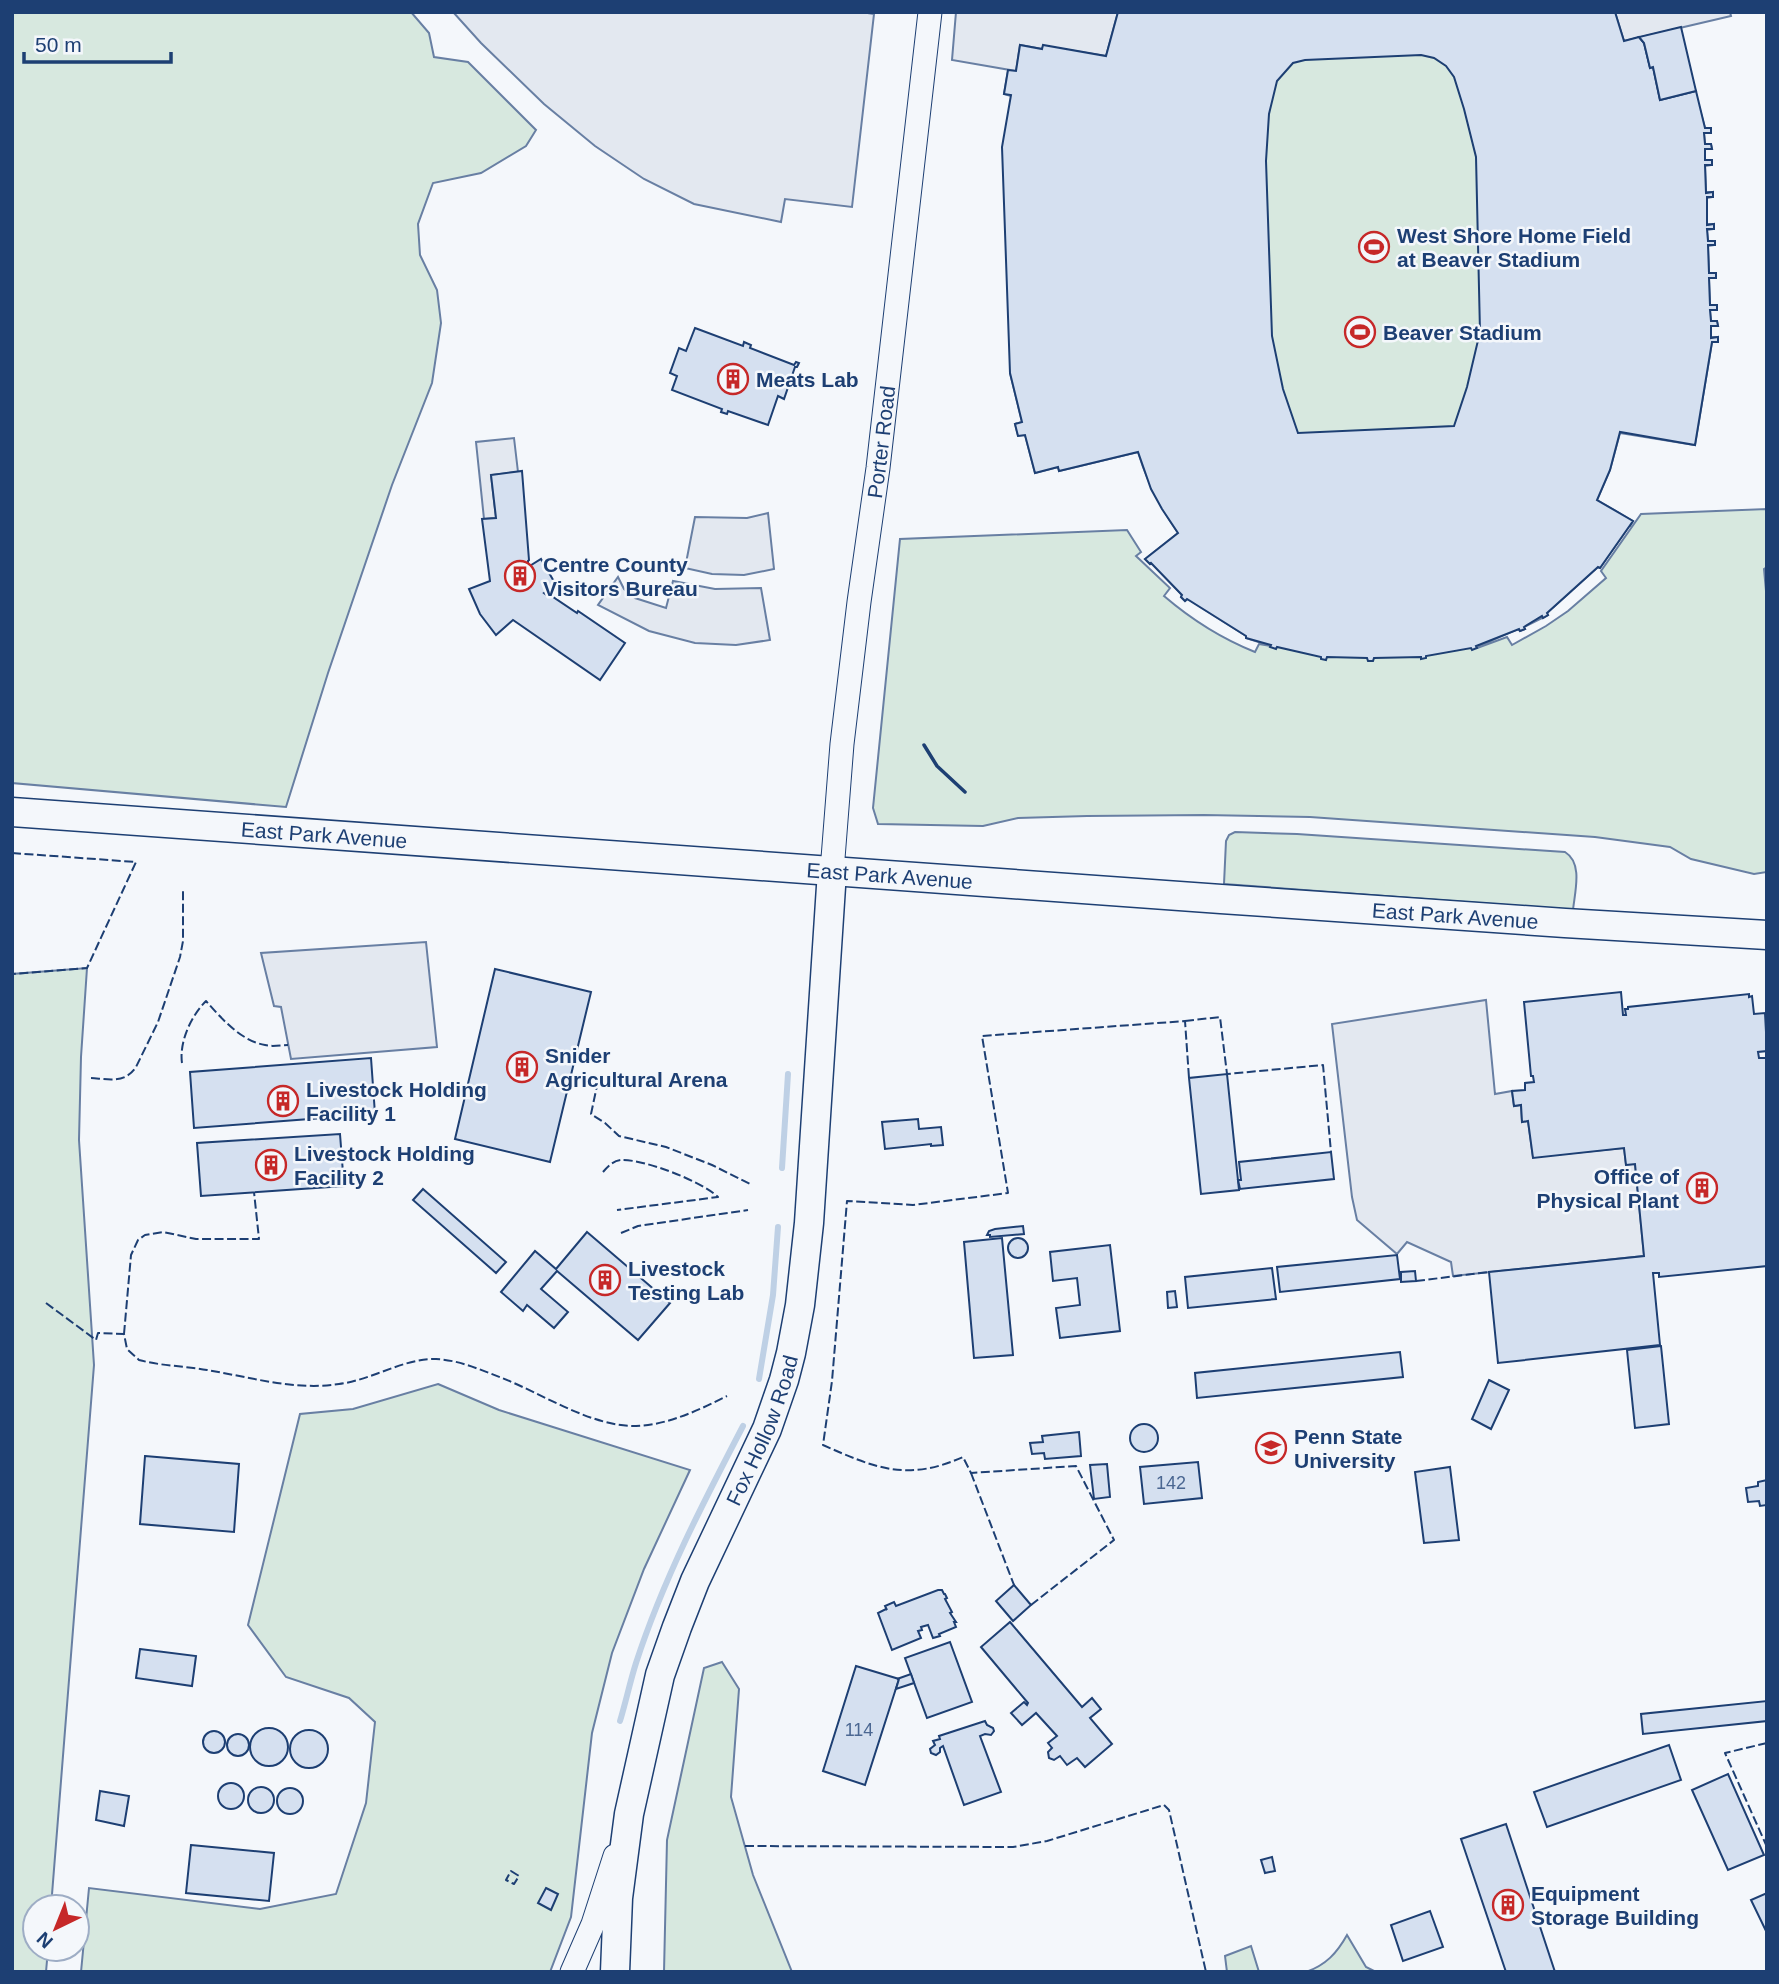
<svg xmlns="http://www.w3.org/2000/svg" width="1779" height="1984" font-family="Arial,sans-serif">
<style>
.green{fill:#d7e8df;stroke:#687fa3;stroke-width:2}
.parking{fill:#e3e8f0;stroke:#687fa3;stroke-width:2}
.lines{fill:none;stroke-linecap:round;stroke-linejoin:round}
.stream{stroke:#bed0e5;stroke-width:6}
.building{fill:#d5e0f0;stroke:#1d3f73;stroke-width:2;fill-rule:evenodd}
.minor-casing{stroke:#1d3f73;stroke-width:25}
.major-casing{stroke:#1d3f73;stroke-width:31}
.minor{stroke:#f4f7fb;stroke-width:23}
.major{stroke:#f4f7fb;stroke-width:28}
.fence{stroke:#1d3f73;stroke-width:2;stroke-dasharray:9 3.5;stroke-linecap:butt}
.wall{stroke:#1d3f73;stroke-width:3.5}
.labels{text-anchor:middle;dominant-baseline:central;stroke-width:5;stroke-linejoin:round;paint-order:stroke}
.number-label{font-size:18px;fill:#4b6792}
.poi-label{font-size:21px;font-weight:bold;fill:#1d3f73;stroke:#f4f7fb;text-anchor:start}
.street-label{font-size:21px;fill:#1d3f73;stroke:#f4f7fb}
</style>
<rect width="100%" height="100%" fill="#f4f7fb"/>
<g class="green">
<polygon points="12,12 411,12 429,33 434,57 468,62 536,130 526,146 481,173 433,183 418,224 420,255 437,290 441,323 432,383 392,485 328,673 286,807 12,783"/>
<path d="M1118,12H1615L1624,40L1639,37L1699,106L1705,128H1711V133H1704L1705,144H1711L1712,149H1705V160H1712V165L1705,166L1706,192H1713V197L1707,198V224H1714V229L1707,230L1708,241H1715V245L1708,246L1709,273H1716V278H1709L1710,305H1717V310H1710L1711,321H1717L1718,326H1711V337H1718V342H1712L1695,445L1620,433L1610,470L1597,500L1633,521L1630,526H1629L1600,568L1598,567L1547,613L1548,615L1524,627L1525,629L1520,631L1518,629L1476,647L1477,648L1507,637L1512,645L1546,626L1568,611L1606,578L1601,571L1641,514L1767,509V567L1764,569L1767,602V872L1754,874L1691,859L1670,847L1595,837L1310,817L1204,815L1087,816L1018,818L983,826L878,824L873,808L900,539L1127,530L1141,552L1136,556L1170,588L1164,596C1192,620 1220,638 1255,652L1259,644L1271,646L1246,638V636L1188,599L1185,601L1181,597L1182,595L1152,563L1150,564L1145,559L1178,533C1160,507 1147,482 1138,452L1059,471L1058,467L1035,473L1025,435L1018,436L1015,424L1022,422L1010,373L1011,96L1004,94L1008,70L1016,71L1020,45H1043L1106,55Z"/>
<path d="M1235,832L1297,834L1565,852C1583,863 1575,891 1573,910L1224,884L1226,841L1229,835Z"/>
<polygon points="87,968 81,1057 79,1140 94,1365 51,1907 35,1907 35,1949 48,1949 46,1972 12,1972 12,974"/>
<polygon points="438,1384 499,1410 690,1470 644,1569 612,1653 592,1733 571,1917 550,1972 81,1972 89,1888 260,1909 336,1894 366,1803 375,1722 349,1698 286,1677 248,1625 300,1414 353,1409"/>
<polygon points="722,1662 739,1689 731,1797 753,1875 792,1972 664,1972 667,1840 704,1668"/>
<path d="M1347,1935L1366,1967L1376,1972H1306C1326,1965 1337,1953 1347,1935Z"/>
<polygon points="1251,1946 1259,1972 1227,1972 1225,1956"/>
</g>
<g class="parking">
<polygon points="453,12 861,12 874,14 852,207 785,199 781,222 694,204 644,179 595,146 544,104 481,43"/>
<polygon points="956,12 1118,12 1106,56 1044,46 1042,49 1020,45 1016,71 952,60"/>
<polygon points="1615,12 1730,12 1731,16 1624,41"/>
<polygon points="514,438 518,472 491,475 496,518 484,519 476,442"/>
<polygon points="768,513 774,569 744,575 712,574 685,568 695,517 747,518"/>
<polygon points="618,577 624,589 635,598 666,608 673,581 715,589 761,588 770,640 736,645 695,643 649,631 598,605"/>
<polygon points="426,942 437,1047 291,1059 281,1007 274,1006 261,953"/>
<polygon points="1486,1000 1495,1094 1512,1091 1514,1106 1521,1105 1522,1122 1528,1121 1533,1157 1624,1148 1626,1165 1635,1164 1644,1256 1453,1276 1451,1262 1407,1242 1397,1254 1357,1220 1352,1197 1332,1024"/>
</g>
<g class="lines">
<g class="stream">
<polyline points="782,1168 788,1074"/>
<polyline points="759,1379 773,1295 778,1227"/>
<path d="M620,1721C626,1701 630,1682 636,1663C663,1580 703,1503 743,1426"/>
</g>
</g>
<g class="building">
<path d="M1118,12H1615L1624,41L1639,37L1644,43L1650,68L1653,67L1660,100L1696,91L1705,128H1711V133H1704L1705,144H1711L1712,149H1705V160H1712V165H1705L1706,193L1713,192V197H1707V225L1714,224V229H1707L1708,241H1715V245H1708L1709,273H1716V278H1709L1710,305H1717V310H1710L1711,321H1717L1718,326H1711V338L1718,337V342H1712L1695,445L1620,432L1610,470L1597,500L1633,521L1600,568L1598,567L1547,613L1548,615L1543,618L1542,616L1524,627L1525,629L1520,631L1519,629L1476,646L1477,648L1472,650L1471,648L1426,656V658L1421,659V657L1374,658L1373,661H1368L1367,658L1327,657L1326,660L1321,659V657L1277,647L1276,649L1270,647L1271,645L1246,638V636L1187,599L1185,601L1181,597L1182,595L1151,563L1150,564L1145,559L1178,533L1162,509L1151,489L1138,452L1059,471L1058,467L1035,473L1025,435L1018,436L1015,424L1022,422L1010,373L1002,147L1011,95L1004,94L1008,70L1016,71L1020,45L1042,49L1043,45L1106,56ZM1421,55L1434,58L1446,66L1454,77L1464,109L1476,157L1480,332L1467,387L1454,426L1298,433L1283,389L1272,336L1266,161L1269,114L1277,81L1293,63L1305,60Z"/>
<polygon points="1681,27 1696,91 1660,100 1653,67 1650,68 1644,43 1639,37"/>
<polygon points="695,328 743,346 744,342 751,345 750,348 794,365 796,362 799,363 797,367 795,367 784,399 778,396 768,425 728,411 727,414 721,412 722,409 672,390 677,376 670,373 679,348 686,351"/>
<polygon points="522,471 529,560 528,561 528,567 541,559 556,585 544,593 548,596 550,595 577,613 578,611 625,643 600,680 513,620 496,635 480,614 469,589 490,581 482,519 496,518 491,475"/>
<polygon points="495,969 591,992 550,1162 455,1139"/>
<polygon points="1621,992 1623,1015 1626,1015 1625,1009 1628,1009 1628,1007 1749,994 1749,997 1752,996 1754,1014 1765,1013 1767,1051 1758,1052 1759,1058 1767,1058 1767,1266 1659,1277 1659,1273 1653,1273 1660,1345 1498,1363 1489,1272 1644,1256 1635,1164 1626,1165 1624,1148 1533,1158 1528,1121 1522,1122 1521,1105 1514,1106 1512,1091 1525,1090 1525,1083 1534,1082 1533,1076 1531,1076 1524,1002"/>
<polygon points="371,1058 375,1114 194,1128 190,1072"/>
<polygon points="1227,1074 1239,1190 1201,1194 1189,1078"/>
<polygon points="918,1119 919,1129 941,1127 943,1145 931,1146 931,1144 885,1149 882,1122"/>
<polygon points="340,1134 344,1186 201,1196 197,1143"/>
<polygon points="1331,1152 1334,1179 1240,1189 1238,1180 1241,1180 1239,1162"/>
<polygon points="423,1189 506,1262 496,1273 413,1200"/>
<polygon points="1023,1226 1024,1234 990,1237 990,1235 987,1235 989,1231 995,1229"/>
<polygon points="587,1232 670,1303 638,1340 557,1271 541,1289 568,1312 554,1328 527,1305 523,1311 501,1292 535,1251 556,1269"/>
<circle cx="1018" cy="1248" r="10"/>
<polygon points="1002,1238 1013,1355 974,1358 964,1242"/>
<polygon points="1110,1245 1120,1331 1060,1338 1056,1308 1080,1305 1077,1278 1053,1281 1050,1252"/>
<polygon points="1397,1255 1400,1279 1280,1292 1277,1267"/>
<polygon points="1272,1268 1276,1299 1188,1308 1185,1277"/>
<polygon points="1415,1271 1416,1281 1401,1282 1401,1272"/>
<polygon points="1175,1291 1177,1307 1168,1308 1167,1292"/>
<polygon points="1661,1346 1669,1424 1635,1428 1627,1350"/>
<polygon points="1400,1352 1403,1377 1197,1398 1195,1373"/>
<polygon points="1489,1380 1509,1390 1491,1429 1472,1419"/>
<circle cx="1144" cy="1438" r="14"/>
<polygon points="1079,1432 1081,1456 1045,1459 1044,1453 1032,1454 1030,1443 1043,1442 1042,1436"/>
<polygon points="145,1456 239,1464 234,1532 140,1524"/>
<polygon points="1198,1462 1202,1498 1144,1504 1140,1467"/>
<polygon points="1107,1464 1110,1497 1094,1499 1090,1465"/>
<polygon points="1450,1467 1459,1540 1424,1543 1415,1472"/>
<polygon points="1767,1480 1767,1505 1760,1506 1759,1501 1748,1502 1746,1488 1758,1486 1758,1482"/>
<polygon points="1014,1585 1031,1605 1013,1621 996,1601"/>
<polygon points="938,1590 942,1590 944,1594 945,1594 947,1598 945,1599 952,1612 950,1613 956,1622 954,1622 956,1627 939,1634 940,1636 933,1638 928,1625 921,1627 922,1630 918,1631 921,1638 892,1650 878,1613 886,1609 887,1610 885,1606 894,1602 896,1606"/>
<polygon points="1010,1622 1082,1707 1092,1698 1101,1709 1090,1718 1112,1744 1085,1767 1077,1758 1067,1765 1060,1756 1054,1760 1049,1758 1048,1752 1052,1748 1048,1743 1057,1736 1036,1713 1022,1725 1011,1713 1024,1702 1027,1705 1028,1703 981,1647"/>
<polygon points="950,1642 972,1702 927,1718 905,1658"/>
<polygon points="140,1649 196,1656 192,1686 136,1678"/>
<polygon points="856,1666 899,1679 865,1785 823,1771"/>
<polygon points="911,1674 914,1683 896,1689 899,1679 897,1679"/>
<polygon points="1767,1701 1767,1721 1643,1734 1641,1714"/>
<polygon points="985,1721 987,1725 993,1728 994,1731 991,1735 985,1734 980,1736 1001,1792 964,1805 943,1746 940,1748 940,1752 936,1755 931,1753 930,1749 935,1745 933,1741 940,1739 939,1736"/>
<circle cx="269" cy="1747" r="19"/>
<circle cx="309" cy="1749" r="19"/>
<circle cx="214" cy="1742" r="11"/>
<circle cx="238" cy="1745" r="11"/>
<polygon points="1669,1745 1681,1780 1547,1827 1534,1792"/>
<polygon points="1728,1774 1764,1855 1728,1870 1692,1790"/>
<circle cx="231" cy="1796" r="13"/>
<circle cx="261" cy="1800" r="13"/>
<circle cx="290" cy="1801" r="13"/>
<polygon points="100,1791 129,1796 124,1826 96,1820"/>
<polygon points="1506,1824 1555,1972 1506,1972 1461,1839"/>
<polygon points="191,1845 274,1853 269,1901 186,1893"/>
<polygon points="1272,1857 1275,1871 1265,1873 1261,1860"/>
<polygon points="546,1888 558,1894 551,1910 538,1903"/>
<polygon points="1767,1893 1767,1933 1751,1900"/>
<polygon points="1430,1911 1443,1947 1403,1961 1391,1925"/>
</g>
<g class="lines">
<g class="minor-casing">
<g id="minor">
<path id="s1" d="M832,871L842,744L859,602L878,468L930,12"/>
<polyline points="572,1972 593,1924 615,1856"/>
</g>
</g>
<g class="major-casing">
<g id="major">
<path id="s2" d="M12,812L1221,899L1565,923L1767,935"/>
<path id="s3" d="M615,1972L618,1898L629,1814L660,1675L677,1627L695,1581L767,1429L784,1380L791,1353L800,1305L809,1223L832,871"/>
</g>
</g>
<use href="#minor" class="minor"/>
<use href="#major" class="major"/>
<g class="fence">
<polyline points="12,853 136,862 87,968 12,974"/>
<polyline points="1185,1021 1220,1017 1227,1074 1323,1065 1331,1152"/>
<path d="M182,1063C179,1042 191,1016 206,1001C221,1018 241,1041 265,1045C273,1047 281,1045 288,1045"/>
<path d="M91,1078C108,1079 125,1084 136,1067L158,1022L180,957L183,941V891"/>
<polyline points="598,1081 591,1114 605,1123 619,1136 666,1147 712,1165 750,1184"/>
<path d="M603,1172C608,1166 613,1161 621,1160C644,1159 701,1181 718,1197L617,1210"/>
<polyline points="621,1233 638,1226 748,1210"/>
<polyline points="1416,1281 1489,1272"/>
<path d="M46,1303L96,1340L98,1333L124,1334L127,1349L139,1360C161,1366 185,1366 207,1370C250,1377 295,1391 339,1384C372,1380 404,1358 436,1359C459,1360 481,1370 502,1378C543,1394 592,1427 636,1426C668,1425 699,1410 727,1396"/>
<polyline points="124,1334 131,1255 138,1240 145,1235 163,1232 196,1239 259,1239 254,1192"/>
<polyline points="971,1473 1014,1585"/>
<path d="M1031,1605L1114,1540L1076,1466L971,1473L963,1457C907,1482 875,1468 823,1445L832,1381L847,1201L913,1205L1008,1193L982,1036L1185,1021L1189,1078"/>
<polyline points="1767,1743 1725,1753 1767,1847"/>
<polyline points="745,1846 1013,1847 1047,1841 1164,1805 1169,1810 1206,1972"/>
<polygon points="511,1871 519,1876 514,1884 506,1880"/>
</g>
<polyline class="wall" points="924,745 937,766 965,792"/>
</g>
<defs>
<g id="stadium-ring" transform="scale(1.575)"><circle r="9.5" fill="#f4f7fb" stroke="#c62828" stroke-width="1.5"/><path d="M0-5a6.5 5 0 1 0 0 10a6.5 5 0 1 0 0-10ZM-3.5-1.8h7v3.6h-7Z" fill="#c62828"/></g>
<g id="building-ring" transform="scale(1.575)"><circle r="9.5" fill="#f4f7fb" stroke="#c62828" stroke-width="1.5"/><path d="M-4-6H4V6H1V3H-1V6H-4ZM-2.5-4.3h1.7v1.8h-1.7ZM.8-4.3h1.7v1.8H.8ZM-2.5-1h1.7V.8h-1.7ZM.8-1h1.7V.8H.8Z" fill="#c62828"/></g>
<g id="university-ring" transform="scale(1.575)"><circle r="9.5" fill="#f4f7fb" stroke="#c62828" stroke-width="1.5"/><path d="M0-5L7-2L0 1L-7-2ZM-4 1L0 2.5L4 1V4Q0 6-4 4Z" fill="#c62828"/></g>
</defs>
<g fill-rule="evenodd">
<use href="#stadium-ring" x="1374" y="247"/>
<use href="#stadium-ring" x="1360" y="332"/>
<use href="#building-ring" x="733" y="379"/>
<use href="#building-ring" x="520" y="576"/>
<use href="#building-ring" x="522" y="1067"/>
<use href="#building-ring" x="283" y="1101"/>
<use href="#building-ring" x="271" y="1165"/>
<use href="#building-ring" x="1702" y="1188"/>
<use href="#building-ring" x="605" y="1280"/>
<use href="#university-ring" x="1271" y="1448"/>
<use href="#building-ring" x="1508" y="1905"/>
</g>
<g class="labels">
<g class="number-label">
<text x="1171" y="1483">142</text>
<text x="859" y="1730">114</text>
</g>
<g class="poi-label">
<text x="1397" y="235">West Shore Home Field<tspan x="1397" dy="24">at Beaver Stadium</tspan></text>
<text x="1383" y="332">Beaver Stadium</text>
<text x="756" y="379">Meats Lab</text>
<text x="543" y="564">Centre County<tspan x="543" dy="24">Visitors Bureau</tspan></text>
<text x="545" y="1055">Snider<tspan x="545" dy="24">Agricultural Arena</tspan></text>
<text x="306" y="1089">Livestock Holding<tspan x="306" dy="24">Facility 1</tspan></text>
<text x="294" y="1153">Livestock Holding<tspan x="294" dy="24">Facility 2</tspan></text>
<text x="1679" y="1176" text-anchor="end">Office of<tspan x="1679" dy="24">Physical Plant</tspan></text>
<text x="628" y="1268">Livestock<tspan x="628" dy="24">Testing Lab</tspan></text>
<text x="1294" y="1436">Penn State<tspan x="1294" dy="24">University</tspan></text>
<text x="1531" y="1893">Equipment<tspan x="1531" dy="24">Storage Building</tspan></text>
</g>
<g class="street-label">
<text stroke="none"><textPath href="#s1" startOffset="432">Porter Road</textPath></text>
<text stroke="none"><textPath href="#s2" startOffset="313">East Park Avenue</textPath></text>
<text stroke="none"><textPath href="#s2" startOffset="880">East Park Avenue</textPath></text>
<text stroke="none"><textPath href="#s2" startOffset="1447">East Park Avenue</textPath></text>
<text stroke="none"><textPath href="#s3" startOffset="567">Fox Hollow Road</textPath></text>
</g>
</g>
<rect width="1779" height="1984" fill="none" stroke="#1d3f73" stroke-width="28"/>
<g transform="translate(56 1928) rotate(223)"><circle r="33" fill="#f4f7fb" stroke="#9eadc5" stroke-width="2"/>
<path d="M0-5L12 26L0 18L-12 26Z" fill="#c62828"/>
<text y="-10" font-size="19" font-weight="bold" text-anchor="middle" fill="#1d3f73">N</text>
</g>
<path d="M24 52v10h147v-10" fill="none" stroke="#1d3f73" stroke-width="3.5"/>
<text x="35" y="52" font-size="21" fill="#1d3f73" stroke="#f4f7fb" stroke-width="5" paint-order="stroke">50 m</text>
</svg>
